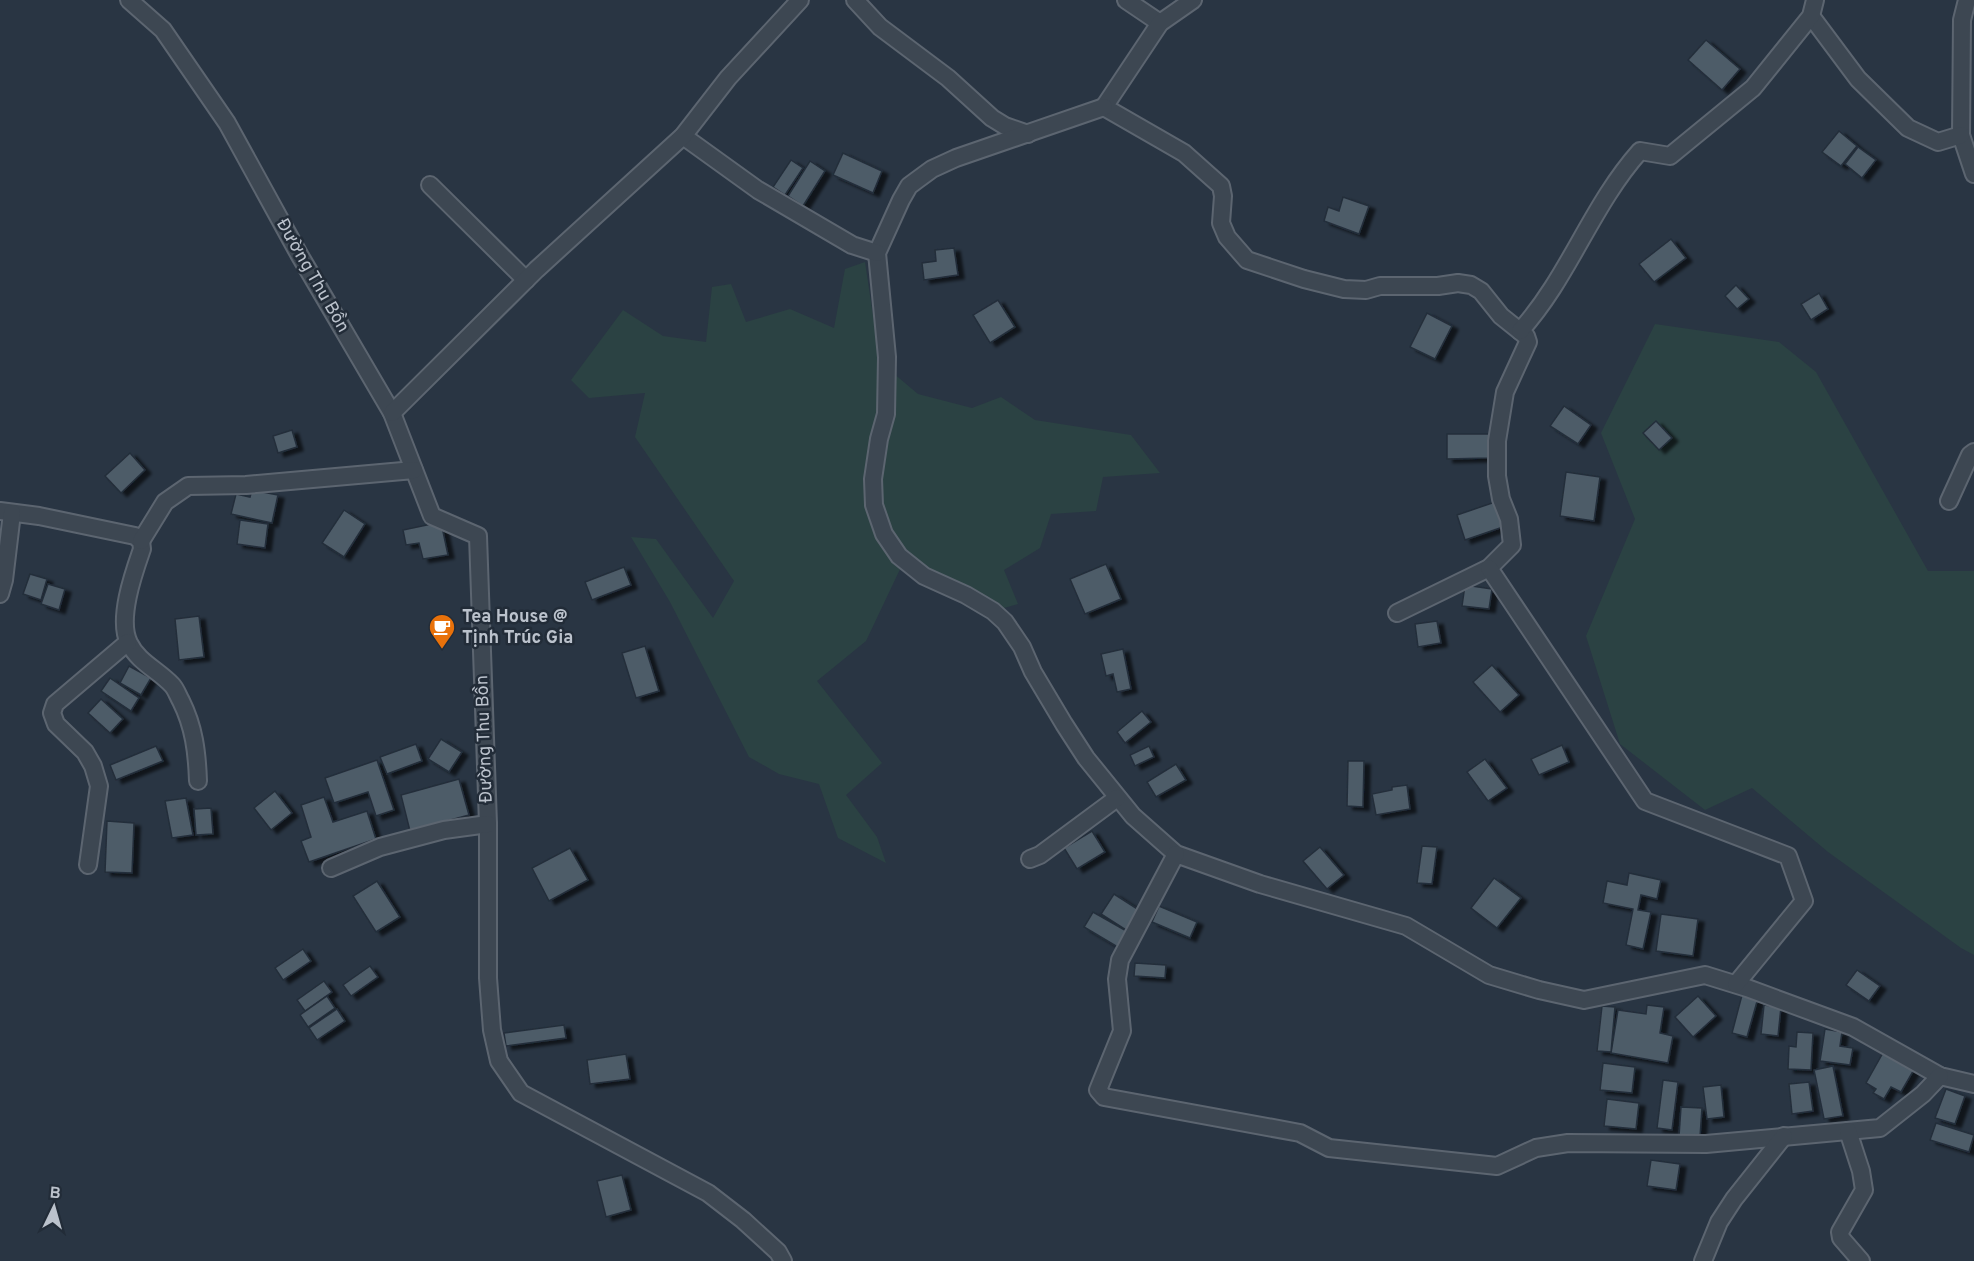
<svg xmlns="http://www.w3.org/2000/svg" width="1974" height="1261" font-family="Overpass,sans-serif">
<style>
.green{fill:#2b4243}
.building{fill:#4d5b68;stroke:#242e3a;stroke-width:1.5;filter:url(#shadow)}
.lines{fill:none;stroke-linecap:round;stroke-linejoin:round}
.minor-casing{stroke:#5c6570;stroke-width:20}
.minor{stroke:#3d4752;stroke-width:16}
.labels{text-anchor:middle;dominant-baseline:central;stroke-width:5;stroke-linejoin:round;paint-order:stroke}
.street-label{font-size:18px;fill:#bbc2cc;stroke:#222c38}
.poi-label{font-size:18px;font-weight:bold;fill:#bbc2cc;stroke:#222c38;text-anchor:start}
</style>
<defs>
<filter id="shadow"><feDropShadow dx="6" dy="3.5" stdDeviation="1.5" flood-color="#0009"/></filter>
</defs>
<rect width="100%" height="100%" fill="#293543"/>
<g class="green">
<polygon points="865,262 880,362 918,394 972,408 1001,397 1035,420 1131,435 1160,473 1103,477 1096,511 1051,514 1040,548 1004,570 1018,604 990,612 902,565 866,641 817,681 882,763 846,795 877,837 886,863 838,838 819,784 779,774 749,757 670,602 631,537 656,539 713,618 734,581 635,437 645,393 589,398 571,380 623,310 663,336 706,342 712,287 731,284 746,322 790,309 834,328 845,269"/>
<polygon points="1655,324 1779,342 1816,372 1928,571 1974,571 1974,955 1961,948 1828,852 1752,788 1705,810 1620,744 1586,636 1635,519 1601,433"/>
</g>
<g class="building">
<polygon points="1706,40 1740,69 1722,90 1688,60"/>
<polygon points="1839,131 1857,146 1841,166 1822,152"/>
<polygon points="1858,147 1876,160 1862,178 1845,164"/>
<polygon points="843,153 882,171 873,193 833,175"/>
<polygon points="791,160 803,168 785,195 773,187"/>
<polygon points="810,161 825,171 803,206 788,196"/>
<polygon points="1343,197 1369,206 1359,234 1324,221 1328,207 1339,211"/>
<polygon points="1671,239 1686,258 1654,282 1639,264"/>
<polygon points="954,248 958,275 924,280 922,263 936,261 935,250"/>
<polygon points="1736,285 1749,299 1737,309 1725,296"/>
<polygon points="1819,293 1828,309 1811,320 1801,304"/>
<polygon points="998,300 1015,327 990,343 973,315"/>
<polygon points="1427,313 1452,326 1435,359 1410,347"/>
<polygon points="1564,406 1591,425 1578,444 1550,426"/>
<polygon points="1656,421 1672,438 1659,450 1643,433"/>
<polygon points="292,430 297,447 278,453 273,436"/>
<polygon points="1447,434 1489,434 1489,458 1447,459"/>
<polygon points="130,453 145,470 121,493 105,476"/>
<polygon points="1566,472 1600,477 1594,521 1560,516"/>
<polygon points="252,490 278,495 272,523 231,514 236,494 250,497"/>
<polygon points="1495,502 1503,527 1465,540 1457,515"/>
<polygon points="344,510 365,524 344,557 322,543"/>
<polygon points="240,520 268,524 265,548 237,544"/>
<polygon points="441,522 448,555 423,559 419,543 406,545 403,530"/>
<polygon points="1106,564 1121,599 1085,614 1070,579"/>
<polygon points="624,567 631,585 592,600 585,582"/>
<polygon points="30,574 47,579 41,600 23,594"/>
<polygon points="48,584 65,589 59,610 41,604"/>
<polygon points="1465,585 1492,589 1489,609 1462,606"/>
<polygon points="199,616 204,657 179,660 175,619"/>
<polygon points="1437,621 1441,643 1418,647 1415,624"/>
<polygon points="645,646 659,691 636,698 622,653"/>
<polygon points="1123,649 1131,689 1117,692 1113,674 1106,676 1101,654"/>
<polygon points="1492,665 1519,695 1500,712 1473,682"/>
<polygon points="129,666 151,678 141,695 120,683"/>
<polygon points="110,678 139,698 131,711 101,691"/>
<polygon points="101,699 123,719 110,733 88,713"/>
<polygon points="1142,711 1151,722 1125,743 1117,732"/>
<polygon points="441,739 462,752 449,772 428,759"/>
<polygon points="416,744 422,761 387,774 380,757"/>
<polygon points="1562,745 1569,762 1539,775 1531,759"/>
<polygon points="156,746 163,761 116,780 110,765"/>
<polygon points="1149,746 1154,757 1135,766 1130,755"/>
<polygon points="1485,759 1507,788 1488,801 1467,772"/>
<polygon points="377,760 394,810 376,816 368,792 334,803 325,778"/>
<polygon points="1348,761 1364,761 1363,807 1347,806"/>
<polygon points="1176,764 1186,780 1156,797 1147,782"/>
<polygon points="459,779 469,815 410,831 401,795"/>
<polygon points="1407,785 1410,809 1376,815 1372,794 1392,790 1392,787"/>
<polygon points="275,791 292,813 271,830 254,808"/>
<polygon points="324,797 333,822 367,811 376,839 309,862 301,841 311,837 301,805"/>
<polygon points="186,798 193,835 172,838 165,801"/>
<polygon points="211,808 213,834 196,835 194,809"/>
<polygon points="107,821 134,823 132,873 105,872"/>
<polygon points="1092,831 1105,852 1077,869 1064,848"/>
<polygon points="1422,846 1437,847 1432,884 1417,883"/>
<polygon points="1320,847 1344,875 1327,889 1303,861"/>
<polygon points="570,848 588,880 549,901 532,868"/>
<polygon points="1629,873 1661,880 1657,899 1641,895 1638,910 1651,912 1643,949 1626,945 1633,909 1603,903 1607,881 1627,885"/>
<polygon points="1494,878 1521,898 1497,928 1471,908"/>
<polygon points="377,881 400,917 376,932 353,896"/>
<polygon points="1114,894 1139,910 1126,930 1101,914"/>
<polygon points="1159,906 1197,922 1190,938 1152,922"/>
<polygon points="1093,912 1130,933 1121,949 1084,927"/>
<polygon points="1661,914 1698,919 1693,956 1656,951"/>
<polygon points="303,949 311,961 283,980 275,968"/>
<polygon points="1135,963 1166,965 1165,978 1134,976"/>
<polygon points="370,966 378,977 351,996 343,985"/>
<polygon points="1857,970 1880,986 1869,1001 1846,985"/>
<polygon points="324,981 332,992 305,1011 297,1000"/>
<polygon points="1742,995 1758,998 1747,1037 1732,1033"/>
<polygon points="327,996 335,1008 308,1027 300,1015"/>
<polygon points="1698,996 1716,1016 1693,1037 1675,1017"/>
<polygon points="1647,1005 1664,1007 1660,1033 1673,1036 1668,1063 1611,1053 1618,1010 1646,1014"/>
<polygon points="1764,1005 1781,1007 1778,1036 1761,1034"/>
<polygon points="1602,1006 1615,1007 1611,1052 1597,1051"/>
<polygon points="337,1009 345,1021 317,1040 309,1028"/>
<polygon points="564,1025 566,1038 506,1046 504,1033"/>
<polygon points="1825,1029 1842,1032 1840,1046 1853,1048 1850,1065 1820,1061"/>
<polygon points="1797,1032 1813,1033 1811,1070 1788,1069 1789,1046 1796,1047"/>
<polygon points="1884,1051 1915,1068 1901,1092 1891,1087 1884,1099 1873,1093 1876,1089 1866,1083"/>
<polygon points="626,1054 630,1079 590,1084 587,1060"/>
<polygon points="1603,1063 1635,1067 1632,1093 1600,1090"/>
<polygon points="1833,1066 1843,1116 1824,1119 1814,1070"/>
<polygon points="1663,1080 1678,1082 1672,1130 1657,1128"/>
<polygon points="1809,1082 1813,1111 1792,1114 1789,1084"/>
<polygon points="1721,1085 1724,1117 1707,1119 1703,1087"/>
<polygon points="1946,1089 1965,1096 1955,1124 1935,1118"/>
<polygon points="1607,1099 1639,1103 1636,1129 1604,1126"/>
<polygon points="1681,1107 1702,1108 1700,1137 1679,1136"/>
<polygon points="1936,1123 1974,1135 1969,1152 1930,1140"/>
<polygon points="1651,1160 1680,1164 1676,1190 1647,1186"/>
<polygon points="622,1175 631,1210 606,1217 597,1181"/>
</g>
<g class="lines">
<g class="minor-casing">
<g id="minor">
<polyline points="129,0 163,30 227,123 300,256 392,413 432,516 478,536 488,824 488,978 492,1030 499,1061 521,1093 708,1193 743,1220 778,1252 783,1261"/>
<polyline points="855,0 880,27 948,78 992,118 1005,126 1028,134"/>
<polyline points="1126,0 1160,23"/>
<polyline points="1193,0 1160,23 1104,107 1184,153 1221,186 1223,196 1221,223 1227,237 1247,260 1304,279 1344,289 1366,290 1380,286 1438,286 1458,283 1471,285 1481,291 1501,316 1526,336 1528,342 1505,392 1497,441 1497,476 1501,499 1509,519 1512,545 1489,568 1397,613"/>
<polyline points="1967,0 1962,20 1961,135 1974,174"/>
<polyline points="1811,16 1858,79 1908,128 1938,142 1961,135"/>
<polyline points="1104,107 956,158 932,169 917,180 909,186 901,200 877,253 887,357 886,414 879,439 873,479 874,505 884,534 899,556 924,576 966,595 993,611 1005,622 1022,647 1033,672 1064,724 1086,758 1133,816 1176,854 1260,884 1406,926 1489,975 1539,990 1584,1000 1705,975 1747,988 1853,1027 1940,1076 1974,1084"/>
<polyline points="683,136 758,190 852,245 877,253"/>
<polyline points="430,185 526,280"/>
<path d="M1520,331C1569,277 1591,206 1640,151L1670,156L1753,88L1811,16L1815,0"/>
<polyline points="392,413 536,270 683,136 728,78 800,0"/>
<polyline points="1949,501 1970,455 1974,452"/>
<path d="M0,511L39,516L135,536L141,541L142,549C134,572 117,619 129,643C138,662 158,670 172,685C176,689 178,696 181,701C194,727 197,752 198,781"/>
<polyline points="141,541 165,502 188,486 246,485 414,470"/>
<polyline points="1489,568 1645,801 1788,856 1804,901 1736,984"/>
<polyline points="0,594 4,580 12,513"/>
<polyline points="1176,854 1120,960 1117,979 1122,1031 1098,1090 1104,1097 1300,1133 1329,1148 1497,1166 1536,1148 1568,1143 1706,1144 1880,1128 1923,1094 1940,1076"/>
<polyline points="1030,859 1040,855 1117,798"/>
<polyline points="88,865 99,786 93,766 85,752 56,724 52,713 55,704 128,642"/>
<polyline points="331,868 380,847 444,830 488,824"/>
<polyline points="1848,1131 1861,1171 1864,1190 1840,1232 1841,1238 1861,1261"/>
<polyline points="1703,1261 1719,1222 1734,1199 1784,1136"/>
</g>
</g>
<use href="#minor" class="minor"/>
</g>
<defs>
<g id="cafe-pin" transform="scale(1.35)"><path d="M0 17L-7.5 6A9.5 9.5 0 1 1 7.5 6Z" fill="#e8710a" stroke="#222c38"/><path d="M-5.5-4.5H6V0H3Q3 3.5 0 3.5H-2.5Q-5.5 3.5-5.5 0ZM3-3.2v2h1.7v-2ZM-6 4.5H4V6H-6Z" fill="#fff"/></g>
</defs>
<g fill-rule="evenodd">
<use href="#cafe-pin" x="442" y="627"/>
</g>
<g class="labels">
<g class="street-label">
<text transform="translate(312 276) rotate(60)">Đường Thu Bồn</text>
<text transform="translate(485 739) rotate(-92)">Đường Thu Bồn</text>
</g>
<g class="poi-label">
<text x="462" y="617">Tea House @<tspan x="462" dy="21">Tịnh Trúc Gia</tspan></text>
</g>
</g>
<g transform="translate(54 1207) rotate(5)" stroke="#222c38" stroke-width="4.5" paint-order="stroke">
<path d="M0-4.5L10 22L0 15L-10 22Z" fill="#bbc2cc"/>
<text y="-9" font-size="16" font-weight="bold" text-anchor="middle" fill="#bbc2cc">B</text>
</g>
</svg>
